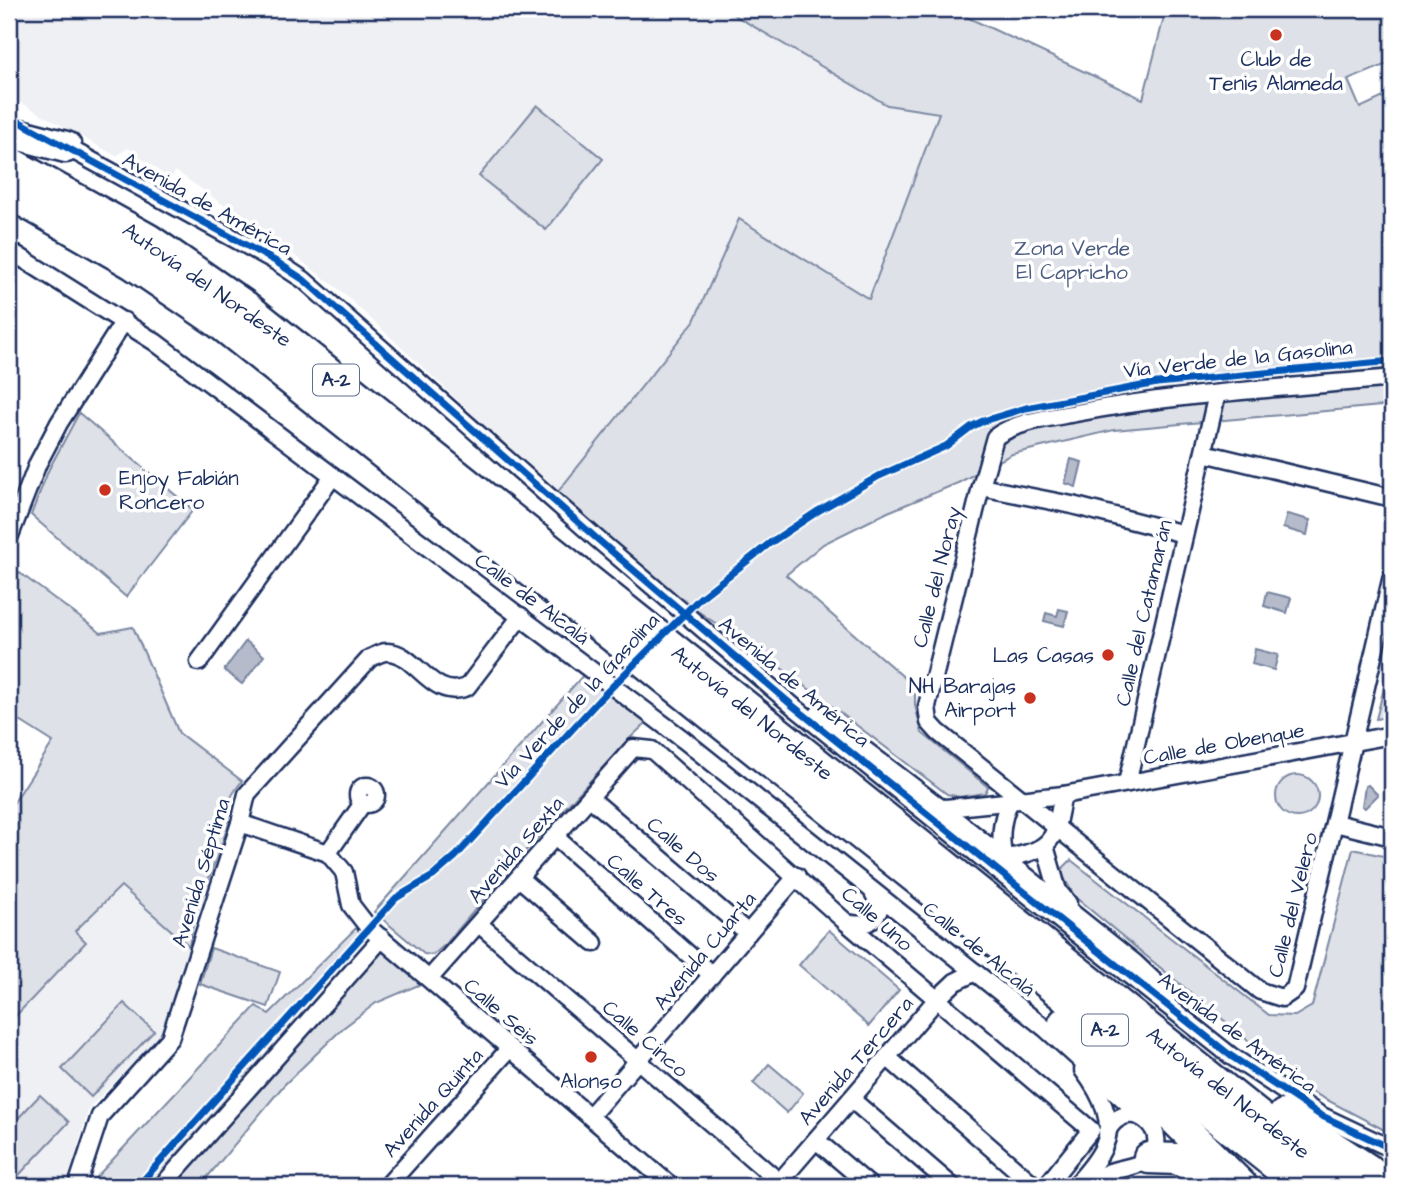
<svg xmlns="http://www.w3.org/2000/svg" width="1401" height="1195" font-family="'Architects Daughter',sans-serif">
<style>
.built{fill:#eff0f4}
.green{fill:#dee1e7;stroke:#7c88a2;stroke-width:2}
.water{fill:#b5bbca;stroke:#77839f;stroke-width:2}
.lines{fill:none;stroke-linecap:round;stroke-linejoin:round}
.minor-casing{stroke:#1b2f5e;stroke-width:21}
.motorway-casing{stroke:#1b2f5e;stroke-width:35}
.minor{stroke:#fff;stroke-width:16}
.motorway{stroke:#fff;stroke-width:30}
.cycleway-casing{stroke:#fff;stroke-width:11}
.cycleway{stroke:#0057b8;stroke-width:7}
.poi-dot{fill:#c8321e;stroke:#fff;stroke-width:2.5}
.labels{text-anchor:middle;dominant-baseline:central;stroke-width:7;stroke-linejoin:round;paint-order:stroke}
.shield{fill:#fff;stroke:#5f6d8e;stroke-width:2}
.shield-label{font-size:19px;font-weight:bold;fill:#1b2f5e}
.poi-label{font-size:21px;fill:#1b2f5e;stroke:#fff}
.street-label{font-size:21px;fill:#1b2f5e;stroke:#fff}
.park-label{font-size:21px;fill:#4c5c80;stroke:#fff}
</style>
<rect width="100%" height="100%" fill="#fff"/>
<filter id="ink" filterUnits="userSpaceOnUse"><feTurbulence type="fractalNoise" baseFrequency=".0143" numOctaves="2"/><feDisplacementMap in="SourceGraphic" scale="14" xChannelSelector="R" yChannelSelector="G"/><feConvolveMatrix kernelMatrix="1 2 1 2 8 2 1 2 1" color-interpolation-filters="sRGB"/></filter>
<g filter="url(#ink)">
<g class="built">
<polygon points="9,9 724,9 887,105 939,112 868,300 739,220 694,321 557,493 341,291 294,255 176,171 170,179 128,148 116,156 9,96"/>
<polygon points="121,886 189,946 163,1033 89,1108 68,1179 61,1186 9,1186 9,1023 85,943 75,931"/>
</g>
<g class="green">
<polygon points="724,9 954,9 971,19 1143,99 1166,9 1392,9 1392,62 1348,80 1360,108 1392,93 1392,405 1114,430 1012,454 958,483 888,512 823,544 786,575 915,687 915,705 922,733 988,787 985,793 959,797 947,794 784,670 671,593 557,493 694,321 739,219 869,299 939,113 887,105"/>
<polygon points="537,105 603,159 546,230 479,176"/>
<polygon points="79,413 193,510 126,597 31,515 49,469"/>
<path d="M13,568L101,633L133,627L179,733L242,781C231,795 224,806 229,824L194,919L189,946L121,886L75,931L86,942L9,1023V810L53,742L9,714V574Z"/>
<polygon points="584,674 646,723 628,740 517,860 446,944 433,955 424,954 374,912"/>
<polygon points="1384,688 1391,690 1392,716 1376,719"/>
<circle cx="1297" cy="796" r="21"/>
<polygon points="1353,849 1392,858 1392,1134 1308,1090 1075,897 1060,871 1071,860 1269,1015 1295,1016 1312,1006"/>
<polygon points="356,928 421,984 376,1003 343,1028 284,1085 200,1186 88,1186 256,1006 269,1014"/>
<polygon points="829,930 899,990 869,1026 799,965"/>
<polygon points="211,948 280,972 268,1007 200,984"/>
<polygon points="124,1003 154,1031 91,1097 62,1069"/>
<polygon points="769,1064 803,1093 787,1113 753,1083"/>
<polygon points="40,1095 69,1122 19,1175 9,1166 9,1128"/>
</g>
<g class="water">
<polygon points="1071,459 1082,462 1076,487 1065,483"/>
<polygon points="1287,514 1310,520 1307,535 1283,528"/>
<polygon points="1267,592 1291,598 1287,613 1264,606"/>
<polygon points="1059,609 1068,611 1064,626 1044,621 1046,613 1057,616"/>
<polygon points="246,641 264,656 242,684 224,670"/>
<polygon points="1255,649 1278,655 1274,670 1252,664"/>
<polygon points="1368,785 1378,795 1365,808 1362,806 1365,786"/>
</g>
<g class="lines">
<g class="minor-casing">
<g id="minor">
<polyline points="61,144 275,261 304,280 596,538 793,706 1037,902 1231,1056 1320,1115 1392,1149"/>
<polyline points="9,250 155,342 684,740 1046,1029 1151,1124"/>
<polyline points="1204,453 1392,498"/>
<path d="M981,487L995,437C1018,421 1049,418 1076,413C1180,393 1287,388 1392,378"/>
<polyline points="1184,534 1072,505 981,487 927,706 929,722 938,732 1260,991 1282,998 1295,989 1392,576"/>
<polyline points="9,538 38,463 59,423 124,321"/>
<polyline points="199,662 333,476"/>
<polyline points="818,714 941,808 1135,963 1169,995"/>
<polyline points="1127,783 1217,394"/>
<circle cx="367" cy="795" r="9"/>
<polyline points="590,798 748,933"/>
<path d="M941,808C982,806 1022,799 1063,795L1392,735"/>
<polyline points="240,823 328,853 344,872 351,905 368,927 671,1186"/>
<polyline points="1335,823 1392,837"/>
<polyline points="555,837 712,975"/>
<polyline points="1045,846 1058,891 1068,903"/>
<polyline points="328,853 363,803"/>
<path d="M1000,857C1009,858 1019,856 1028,853C1060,844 1056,822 1063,795"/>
<path d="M1006,863C998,844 1001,819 1010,801"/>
<polyline points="519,878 594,943"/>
<path d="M847,923C863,927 875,923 880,907L873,892"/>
<polyline points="479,924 784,1186"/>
<polyline points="430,978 633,748 652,750 847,923 1091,1130 1046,1186"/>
<polyline points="887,1057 1035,1186"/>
<polyline points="851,1099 952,1186"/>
<polyline points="590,1116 797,876"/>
<polyline points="816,1140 870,1186"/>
<path d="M77,1186L100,1116L170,1038L240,823L247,794L370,658C375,656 381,652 386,652C415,650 431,702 467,687L521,616"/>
<polyline points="162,1186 382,938"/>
<polyline points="387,1186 510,1048"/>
<polyline points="776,1186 937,999 955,982 975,972"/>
<path d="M1075,1186C1085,1174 1098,1161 1104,1146C1116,1121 1098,1090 1083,1070"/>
<path d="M1080,1186C1090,1181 1100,1176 1110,1172C1121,1168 1137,1167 1146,1160C1177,1137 1131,1090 1107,1131"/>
</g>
</g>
<g class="motorway-casing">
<g id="motorway">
<polyline points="9,132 66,147"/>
<polyline points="9,162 148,239 245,306 1346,1186"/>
<polyline points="9,193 133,264 218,322 1302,1186"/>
<polyline points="1064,1023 1175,1120 1242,1186"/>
<polyline points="1284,1115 1392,1185"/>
<polyline points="1149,1158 1177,1159 1204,1172 1220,1186"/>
</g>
</g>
<use href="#minor" class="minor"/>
<use href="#motorway" class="motorway"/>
<g class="cycleway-casing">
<g id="cycleway">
<polyline points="9,116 275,261 304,280 596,538 793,706 1037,902 1231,1056 1320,1115 1392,1149"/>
<polyline points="138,1186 396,898 433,876 456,856 599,700 700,598 770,543 818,511 879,476 946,446 971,427 983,421 1026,408 1157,383 1392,361"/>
</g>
</g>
<use href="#cycleway" class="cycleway"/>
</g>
</g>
<g class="poi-dot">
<circle cx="1276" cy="35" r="7"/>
<circle cx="105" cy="490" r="7"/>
<circle cx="1108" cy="655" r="7"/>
<circle cx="1030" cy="698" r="7"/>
<circle cx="591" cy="1057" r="7"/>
</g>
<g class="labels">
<g class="shield">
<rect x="313" y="364.5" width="46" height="31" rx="5"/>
<rect x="1082" y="1014.5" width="46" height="31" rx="5"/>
</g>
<g class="shield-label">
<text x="336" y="380">A-2</text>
<text x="1105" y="1030">A-2</text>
</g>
<g class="poi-label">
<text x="1276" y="59">Club de<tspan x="1276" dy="24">Tenis Alameda</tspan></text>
<text x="119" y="478" text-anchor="start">Enjoy Fabián<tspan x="119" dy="24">Roncero</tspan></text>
<text x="1094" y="655" text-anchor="end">Las Casas</text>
<text x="1016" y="686" text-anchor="end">NH Barajas<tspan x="1016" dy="24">Airport</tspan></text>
<text x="591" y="1081">Alonso</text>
</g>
<g class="street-label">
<text transform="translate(207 204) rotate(29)">Avenida de América</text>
<text transform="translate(207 285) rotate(35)">Autovía del Nordeste</text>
<text transform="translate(1238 359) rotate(-6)">Vía Verde de la Gasolina</text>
<text transform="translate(937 577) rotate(-76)">Calle del Noray</text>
<text transform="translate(532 599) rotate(37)">Calle de Alcalá</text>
<text transform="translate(1144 613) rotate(-77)">Calle del Catamarán</text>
<text transform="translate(794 682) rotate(40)">Avenida de América</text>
<text transform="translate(577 701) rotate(-47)">Vía Verde de la Gasolina</text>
<text transform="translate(752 713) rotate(39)">Autovía del Nordeste</text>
<text transform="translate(1224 744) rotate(-10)">Calle de Obenque</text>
<text transform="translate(516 850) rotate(-49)">Avenida Sexta</text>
<text transform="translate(683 850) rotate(41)">Calle Dos</text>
<text transform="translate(201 873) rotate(-73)">Avenida Séptima</text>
<text transform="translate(647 890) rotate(41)">Calle Tres</text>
<text transform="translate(1293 905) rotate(-76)">Calle del Velero</text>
<text transform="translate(877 919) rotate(41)">Calle Uno</text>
<text transform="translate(979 949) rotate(39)">Calle de Alcalá</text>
<text transform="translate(705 951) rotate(-50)">Avenida Cuarta</text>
<text transform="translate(501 1012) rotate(41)">Calle Seis</text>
<text transform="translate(1237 1033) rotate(36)">Avenida de América</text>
<text transform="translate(645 1039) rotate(41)">Calle Cinco</text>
<text transform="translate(856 1061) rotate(-49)">Avenida Tercera</text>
<text transform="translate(1228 1093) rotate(38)">Autovía del Nordeste</text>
<text transform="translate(433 1103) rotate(-48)">Avenida Quinta</text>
</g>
<g class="park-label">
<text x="1072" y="248">Zona Verde<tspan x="1072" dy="24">El Capricho</tspan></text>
</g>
</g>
<rect width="1401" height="1195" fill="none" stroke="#fff" stroke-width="35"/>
<rect x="18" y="18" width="1366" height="1160" fill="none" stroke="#1b2f5e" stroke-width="2.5" filter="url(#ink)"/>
</svg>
